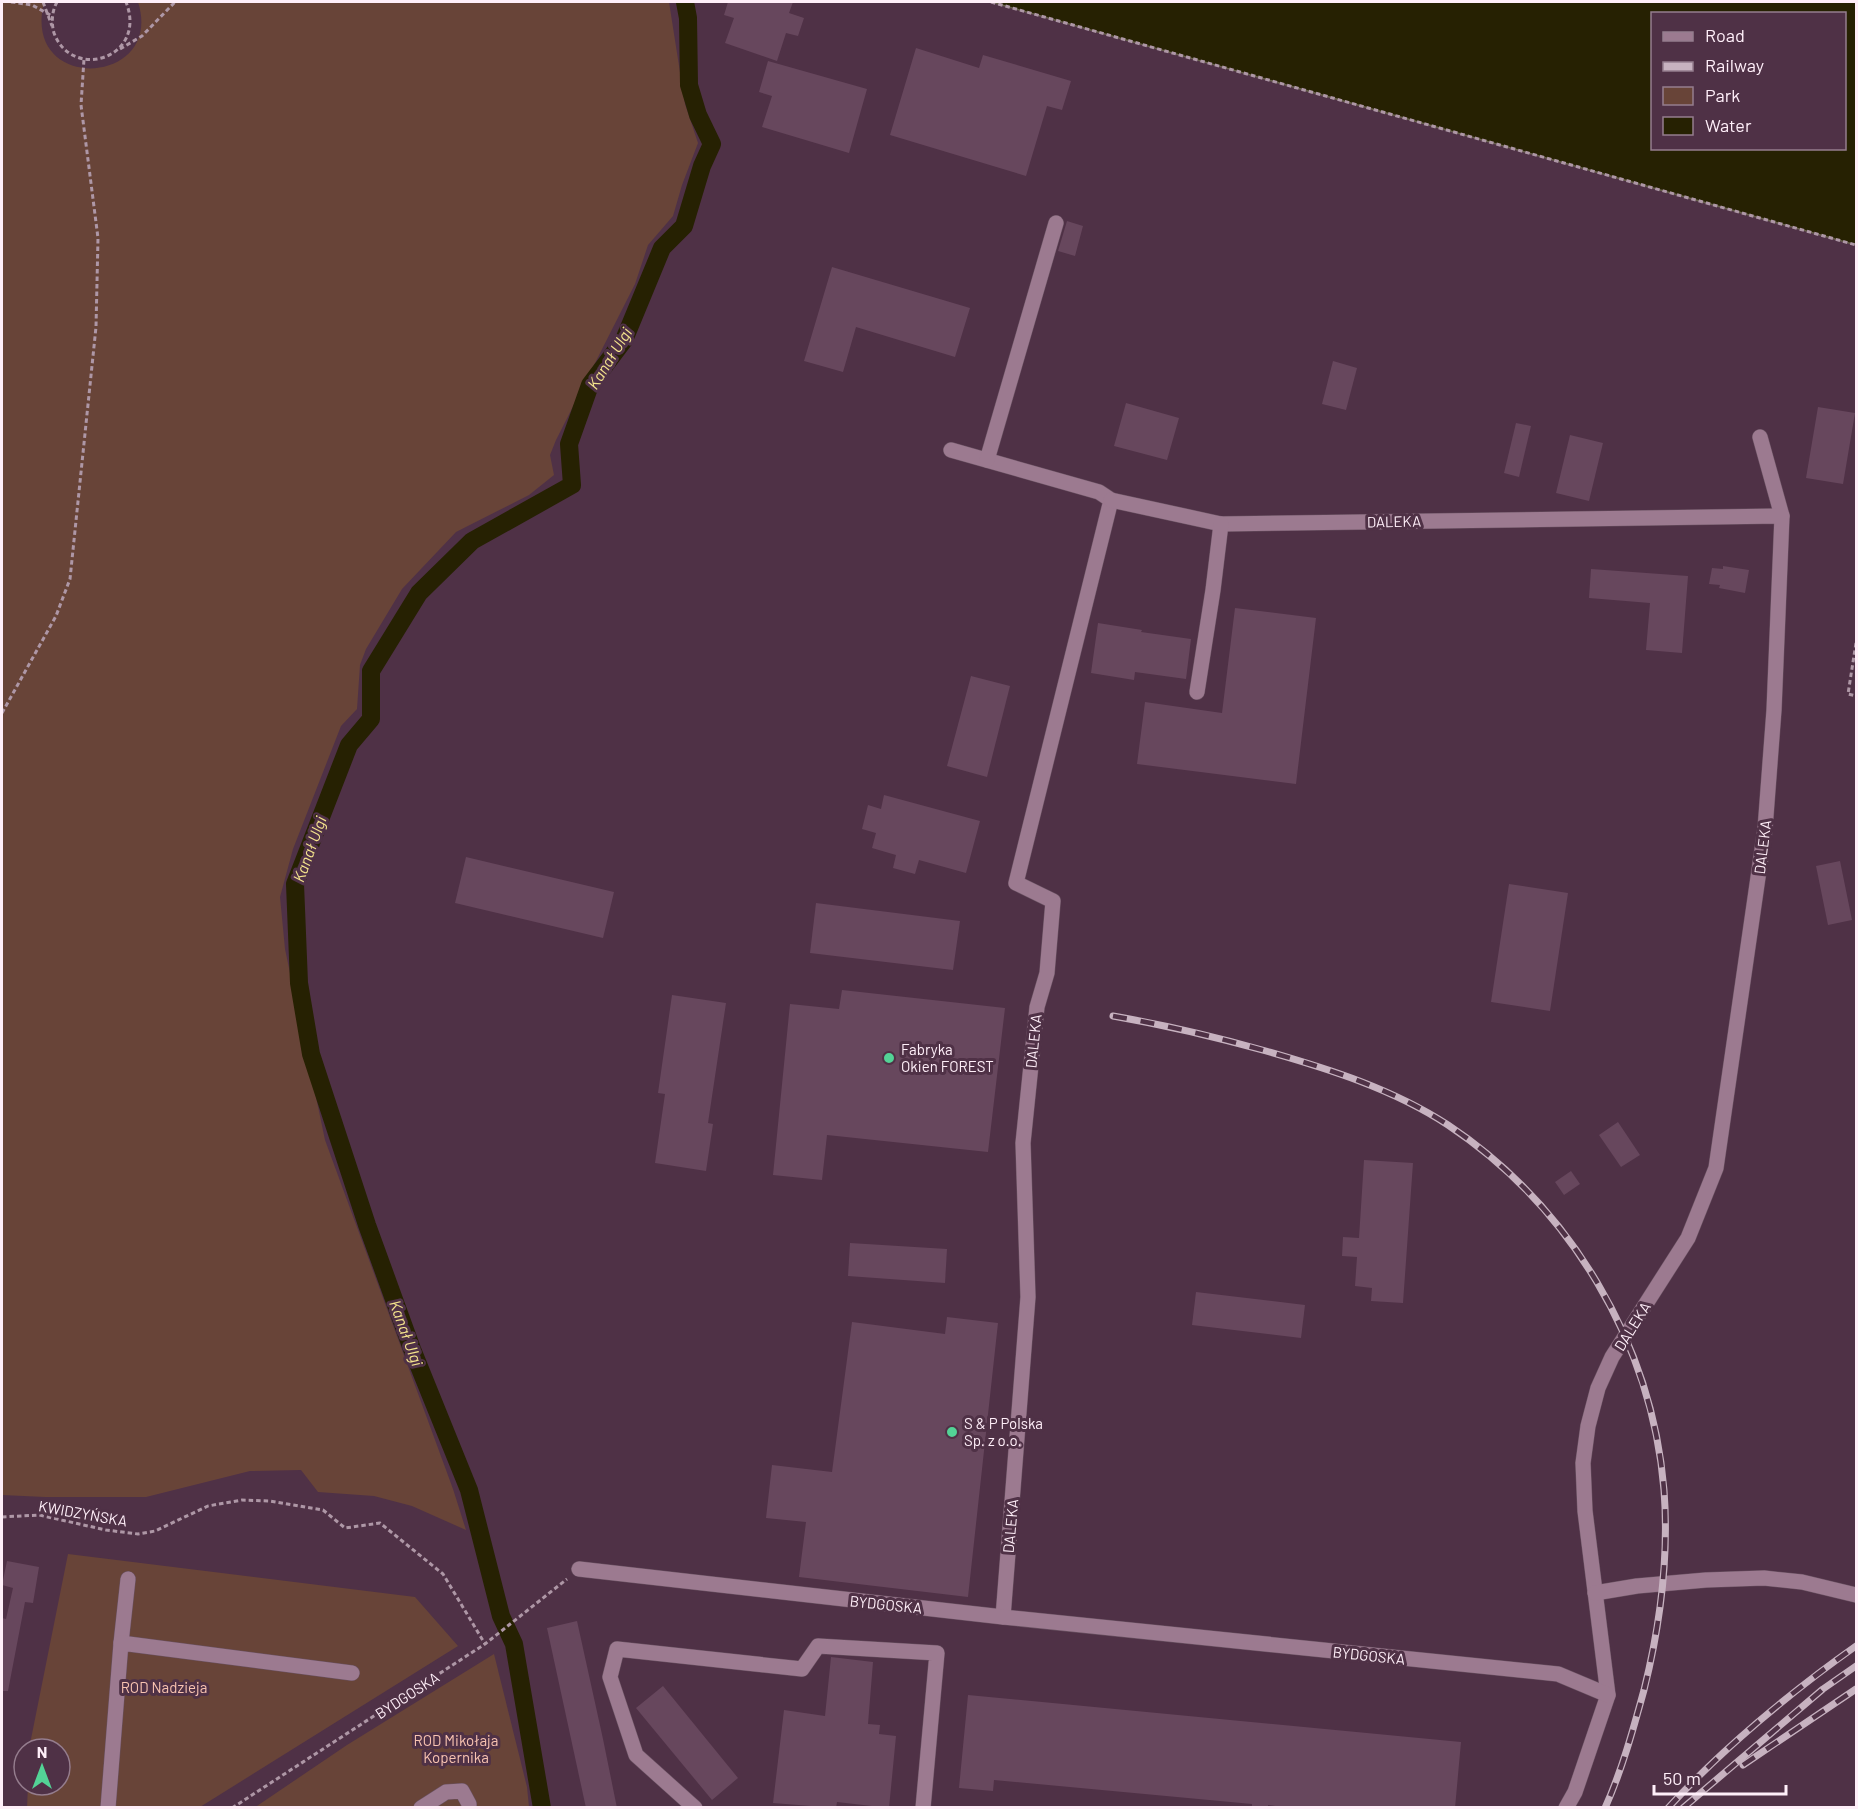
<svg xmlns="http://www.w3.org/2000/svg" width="1858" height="1809" font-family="Barlow,sans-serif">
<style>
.green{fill:#684438}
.water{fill:#262102;stroke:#675f4c;stroke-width:1.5;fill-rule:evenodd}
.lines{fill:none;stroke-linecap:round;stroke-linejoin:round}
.canal{stroke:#262102;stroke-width:18}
.building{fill:#67475d}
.minor-casing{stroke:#695161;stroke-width:16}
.path{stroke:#ae97a6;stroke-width:3;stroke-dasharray:4.5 3;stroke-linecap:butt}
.minor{stroke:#9c7a90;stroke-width:15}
.rail-casing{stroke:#c7b2c0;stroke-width:7}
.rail{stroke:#4f3146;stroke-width:4.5;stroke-dasharray:14;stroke-linecap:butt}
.poi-dot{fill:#53d396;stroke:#4f3146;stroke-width:2}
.labels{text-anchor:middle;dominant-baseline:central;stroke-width:6;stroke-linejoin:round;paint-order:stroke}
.street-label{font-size:15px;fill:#ffeff9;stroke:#4f3146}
.poi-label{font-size:15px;fill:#ffeff9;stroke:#4f3146;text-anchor:start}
.park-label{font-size:15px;fill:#f8c3b1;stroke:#4f3146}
.water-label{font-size:16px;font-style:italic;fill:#f5e58d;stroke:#4f3146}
</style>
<rect width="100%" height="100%" fill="#4f3146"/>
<g class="green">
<path d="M2,2H44C21,95 165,86 138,2H669L685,104L698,143L682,185L673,216L648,245L635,284L556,440L550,455L554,475L529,495L456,532L402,589L366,649L360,665L357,709L341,726L293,849L280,897L285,949L325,1140L453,1489L466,1530L412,1506L374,1496L318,1492L301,1470L250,1471L146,1497H45L2,1495Z"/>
<polygon points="68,1554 415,1597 458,1646 200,1807 27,1808 28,1785 60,1785 60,1749 29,1749"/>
<polygon points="494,1654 527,1787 529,1807 254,1808 347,1745"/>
</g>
<path class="water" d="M991,2H1856V245ZM1652,14H1844V148H1652Z"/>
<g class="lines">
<polyline class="canal" points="542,1808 514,1644 501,1616 469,1490 412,1349 367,1225 311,1054 299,983 295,884 349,745 371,719 371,671 419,593 472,541 572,485 569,444 590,385 624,340 662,248 684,226 702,166 712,144 698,115 689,85 688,18 685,2"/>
</g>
<g class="building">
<polygon points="728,2 793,2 789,13 804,18 798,36 786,33 777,61 725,43 734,18 724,15"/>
<polygon points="916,48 979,68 983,55 1071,81 1062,110 1047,106 1026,176 890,135"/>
<polygon points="768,61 867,89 849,153 762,127 772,96 759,92"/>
<polygon points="1067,221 1083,226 1075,256 1058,251"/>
<polygon points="832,267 970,308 955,357 856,327 843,372 804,361"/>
<polygon points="1333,361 1357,368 1346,410 1322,404"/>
<polygon points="1126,403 1179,418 1167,460 1114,446"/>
<polygon points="1818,407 1855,413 1843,484 1806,478"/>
<polygon points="1516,423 1531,426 1519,477 1504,473"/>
<polygon points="1570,435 1603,443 1589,501 1556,493"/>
<polygon points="1723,566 1749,570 1745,593 1719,588 1720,585 1709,584 1712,568 1723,569"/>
<polygon points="1591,569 1688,576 1682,653 1646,650 1650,603 1589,598"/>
<polygon points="1235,608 1316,618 1296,784 1137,764 1145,702 1222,713"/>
<polygon points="1098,623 1142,630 1141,632 1191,639 1186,679 1135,672 1134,680 1091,673"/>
<polygon points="971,676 1010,686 987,777 947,766"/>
<polygon points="884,795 980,821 966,873 919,860 915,874 893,868 896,855 872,848 876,833 862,829 868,805 881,809"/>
<polygon points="466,857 614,892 603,938 455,903"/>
<polygon points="1840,861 1852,920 1828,925 1816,866"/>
<polygon points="1509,884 1568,893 1550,1011 1491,1002"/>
<polygon points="816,903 960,921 953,970 810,953"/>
<polygon points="842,990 1005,1008 988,1152 827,1135 822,1180 773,1175 790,1004 839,1009"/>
<polygon points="672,995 726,1003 708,1123 713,1124 706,1171 655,1163 665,1094 658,1093"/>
<polygon points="1618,1122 1640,1155 1621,1167 1599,1135"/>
<polygon points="1364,1160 1413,1163 1403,1303 1371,1301 1372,1288 1355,1286 1357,1257 1342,1256 1343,1237 1359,1238"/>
<polygon points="1571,1171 1580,1184 1564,1195 1555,1182"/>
<polygon points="850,1243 947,1249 945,1283 848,1276"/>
<polygon points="1196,1292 1305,1305 1301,1338 1192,1325"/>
<polygon points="947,1317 998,1323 968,1597 799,1577 806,1522 766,1518 772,1465 832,1472 852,1322 945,1334"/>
<polygon points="7,1561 39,1567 33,1603 25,1602 8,1691 2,1691 2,1618 6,1619 13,1588 2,1585"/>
<polygon points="577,1621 603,1739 617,1808 586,1808 547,1628"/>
<polygon points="831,1657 873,1662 868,1724 880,1725 879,1734 896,1736 889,1808 837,1802 836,1808 773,1803 784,1710 825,1716"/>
<polygon points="663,1686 738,1778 712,1800 636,1708"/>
<polygon points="968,1695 1461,1742 1455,1808 1290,1808 1268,1805 1268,1808 1252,1808 1252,1804 994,1780 993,1791 959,1788"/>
</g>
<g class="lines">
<g class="minor-casing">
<g id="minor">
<polyline points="1760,437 1782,516"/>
<polyline points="951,450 1099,492 1111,500 1016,883 1053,901 1047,973 1037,1007 1023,1143 1028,1297 1003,1617"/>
<polyline points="987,460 1056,223"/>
<polyline points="1111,500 1221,524 1782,516 1774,710 1765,829 1716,1168 1688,1238 1612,1357 1598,1388 1588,1426 1583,1463 1585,1511 1608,1695 1575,1792 1566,1808"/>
<polyline points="1197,692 1213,590 1221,524"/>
<polyline points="579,1569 1003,1617 1558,1674 1608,1695"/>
<polyline points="1595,1593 1637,1586 1706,1580 1764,1578 1802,1582 1856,1595"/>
<polyline points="121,1643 128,1579"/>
<polyline points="108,1808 121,1643 352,1673"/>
<polyline points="421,1808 446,1792 462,1791 469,1804 469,1808"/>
<polyline points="695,1808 636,1755 610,1677 617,1649 802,1669 818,1646 937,1653 923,1808"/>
</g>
</g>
<g class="path">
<polyline points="11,2 32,5 52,16"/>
<polyline points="43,2 52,26"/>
<path d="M57,2C52,11 51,22 54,33C72,82 148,58 126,2"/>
<polyline points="991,2 1856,245"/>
<polyline points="120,49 142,36 175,2"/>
<polyline points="1856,643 1848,694 1856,696"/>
<polyline points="2,713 56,616 70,579 96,327 98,238 81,105 84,59"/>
<polyline points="2,1517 39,1515 106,1530 138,1534 155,1531 208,1506 242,1500 269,1501 323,1510 345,1528 380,1523 443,1574 485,1644"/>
<polyline points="232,1808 485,1644 567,1579"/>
</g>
<use href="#minor" class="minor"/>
<g class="rail-casing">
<g id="rail">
<path d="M1113,1016C1165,1025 1216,1037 1266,1051C1329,1069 1393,1089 1448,1125C1570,1206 1652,1343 1664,1490C1669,1556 1660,1626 1644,1690C1633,1730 1622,1770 1605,1808"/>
<polyline points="1743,1765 1856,1689"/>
<path d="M1668,1808C1721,1750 1792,1691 1856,1646"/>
<polyline points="1683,1808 1823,1689 1856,1666"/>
</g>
</g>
<use href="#rail" class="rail"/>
</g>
<g class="poi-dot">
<circle cx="889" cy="1058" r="6"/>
<circle cx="952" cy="1432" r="6"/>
</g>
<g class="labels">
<g class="street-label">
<text transform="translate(1394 521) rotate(-1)">DALEKA</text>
<text transform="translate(1762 847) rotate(-83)">DALEKA</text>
<text transform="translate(1033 1041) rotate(-84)">DALEKA</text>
<text transform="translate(1632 1326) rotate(-58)">DALEKA</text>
<text transform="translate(83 1513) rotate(10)">KWIDZYŃSKA</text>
<text transform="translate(1010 1526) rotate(-85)">DALEKA</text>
<text transform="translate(886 1604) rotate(6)">BYDGOSKA</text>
<text transform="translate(1369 1655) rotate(6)">BYDGOSKA</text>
<text transform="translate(407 1695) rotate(-33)">BYDGOSKA</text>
</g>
<g class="poi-label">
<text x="901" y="1049">Fabryka<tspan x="901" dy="17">Okien FOREST</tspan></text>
<text x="964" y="1423">S &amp; P Polska<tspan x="964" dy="17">Sp. z o.o.</tspan></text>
</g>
<g class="park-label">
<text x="164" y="1687">ROD Nadzieja</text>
<text x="456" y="1740">ROD Mikołaja<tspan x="456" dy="17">Kopernika</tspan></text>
</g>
<g class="water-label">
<text transform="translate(609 358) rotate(-58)">Kanał Ulgi</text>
<text transform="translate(309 849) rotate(-70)">Kanał Ulgi</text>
<text transform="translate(407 1333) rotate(70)">Kanał Ulgi</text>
</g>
</g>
<rect width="1858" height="1809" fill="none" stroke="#ffeff9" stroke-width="6"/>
<rect x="1651" y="12" width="195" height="138" fill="#4f3146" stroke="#957d8e" stroke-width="1.5"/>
<rect x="1663" y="32" width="30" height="9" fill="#9c7a90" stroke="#957d8e" stroke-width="1.5"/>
<text x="1705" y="42" font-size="18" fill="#ffeff9">Road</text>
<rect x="1663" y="62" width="30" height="9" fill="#c7b2c0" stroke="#957d8e" stroke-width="1.5"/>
<text x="1705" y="72" font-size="18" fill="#ffeff9">Railway</text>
<rect x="1663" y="87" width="30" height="18" fill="#684438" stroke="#957d8e" stroke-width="1.5"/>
<text x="1705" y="102" font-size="18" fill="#ffeff9">Park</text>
<rect x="1663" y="117" width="30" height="18" fill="#262102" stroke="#957d8e" stroke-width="1.5"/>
<text x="1705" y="132" font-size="18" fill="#ffeff9">Water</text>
<g transform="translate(42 1767)"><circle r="28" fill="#4f3146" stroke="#957d8e" stroke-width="1.5"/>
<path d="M0-4.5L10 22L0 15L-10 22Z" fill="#53d396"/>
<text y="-9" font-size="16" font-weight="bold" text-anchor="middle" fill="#ffeff9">N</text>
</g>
<path d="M1654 1785v9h132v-9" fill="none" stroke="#ffeff9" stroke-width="3"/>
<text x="1663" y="1785" font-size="18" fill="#ffeff9" stroke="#4f3146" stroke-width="4.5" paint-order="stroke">50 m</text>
</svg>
